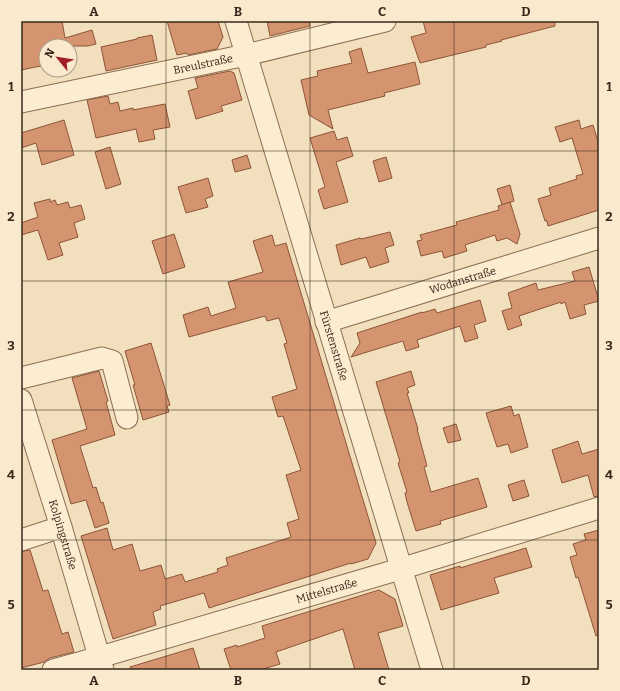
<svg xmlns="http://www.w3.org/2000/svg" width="620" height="691" font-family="Bitter,serif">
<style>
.building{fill:#d4946f;stroke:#8d5538}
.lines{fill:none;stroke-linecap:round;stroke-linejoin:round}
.minor-casing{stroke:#8c6f54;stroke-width:23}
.minor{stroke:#fcedd1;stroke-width:21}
.grid{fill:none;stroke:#39281b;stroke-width:1;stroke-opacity:0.55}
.labels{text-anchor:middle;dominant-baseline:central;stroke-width:3;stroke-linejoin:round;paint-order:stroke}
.street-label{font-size:11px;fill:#39281b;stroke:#f9eacd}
.neatline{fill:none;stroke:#39281b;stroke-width:1.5}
.grid-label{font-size:13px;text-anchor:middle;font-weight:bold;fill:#39281b}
</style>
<rect width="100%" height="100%" fill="#f2dfbd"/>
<g class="building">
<polygon points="21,21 62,21 65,38 92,30 96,44 88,46 46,46 46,65 21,70"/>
<polygon points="167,21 218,21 223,37 217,49 188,55 187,53 177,55"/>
<polygon points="267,21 309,21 310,26 270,36"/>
<polygon points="423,21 555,21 555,26 501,40 502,41 486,45 486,47 420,63 411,37 426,33"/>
<polygon points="152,35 157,60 106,71 101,47 137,39 137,38"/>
<polygon points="361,48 368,73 415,62 420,84 384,93 385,96 328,110 333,129 309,115 301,80 318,76 317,71 352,63 349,52"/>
<polygon points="230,71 234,73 242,100 221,106 223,111 196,119 188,91 198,88 195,78"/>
<polygon points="108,96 110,104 118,102 120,111 133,108 133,110 165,104 170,127 153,130 155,139 139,142 136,129 96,138 87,100"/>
<polygon points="64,120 74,155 42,165 36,143 21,148 21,133"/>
<polygon points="579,120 581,129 593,125 599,145 599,210 548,226 547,221 545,221 538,199 551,195 549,188 577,179 576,176 583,174 572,138 560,142 555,127"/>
<polygon points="334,131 337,140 347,137 353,156 336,162 348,202 324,209 318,190 325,187 310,138"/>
<polygon points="110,147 121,184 106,189 95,152"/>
<polygon points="247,155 251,168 235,172 232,160"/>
<polygon points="386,157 392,178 379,182 373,161"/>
<polygon points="208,178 213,196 205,199 208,207 186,213 178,187"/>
<polygon points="510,185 514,201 502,205 497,189"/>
<polygon points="50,199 50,202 55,200 57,205 68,202 70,208 81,205 85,219 74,223 78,237 59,243 63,255 48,260 38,230 21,235 21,223 38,217 34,203"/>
<polygon points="510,202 520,234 517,244 507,238 497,241 495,235 465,245 467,251 444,258 442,251 421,256 417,241 422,240 420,235 457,225 456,222 499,210 498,206"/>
<polygon points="390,232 394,245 385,248 389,262 370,268 366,257 341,265 336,245 360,238 361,239"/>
<polygon points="174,234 185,267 163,274 152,241"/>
<polygon points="272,235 275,246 286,243 376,543 368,559 351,564 351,563 209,608 204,593 160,606 161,609 153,612 156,625 113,639 81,536 107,528 113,550 132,544 140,571 161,565 165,579 182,574 185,582 218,572 217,569 228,565 226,558 291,537 287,523 299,519 286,475 301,470 283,416 278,417 272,397 297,389 284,344 287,343 279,318 267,321 265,316 189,337 183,315 208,307 211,316 236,308 228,282 263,272 253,241"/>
<polygon points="589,267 599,301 584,305 586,314 570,319 565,302 561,304 561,302 519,316 522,325 508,330 502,311 512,308 508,293 536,283 538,290 575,281 572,272"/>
<polygon points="480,300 486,321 474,325 478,338 465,342 460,326 417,340 419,347 406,351 403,341 351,357 360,343 357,333 422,312 422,313 435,309 437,313"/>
<polygon points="151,343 170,405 167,406 169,412 143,420 133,385 135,385 125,351"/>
<polygon points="99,371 108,401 106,402 115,435 80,446 93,488 96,487 101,503 103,502 109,523 95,528 86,500 71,504 52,440 87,429 72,378"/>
<polygon points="411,371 415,385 407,388 409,393 407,393 418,429 417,429 427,466 424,467 431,492 478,478 487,507 440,521 441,524 416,531 407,502 405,493 407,492 398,463 400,462 376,382"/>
<polygon points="511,406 514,416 519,414 528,447 511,453 508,444 497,447 486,413"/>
<polygon points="456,424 461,440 448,443 443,428"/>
<polygon points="578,441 582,454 599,449 599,496 594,497 588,475 562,483 552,450"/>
<polygon points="524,480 529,496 513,501 508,485"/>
<polygon points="599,530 599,635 596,636 578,577 576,578 570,557 577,555 573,544 586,540 584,534"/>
<polygon points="526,548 532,567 494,578 499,593 441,610 430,575 460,566 460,568"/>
<polygon points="30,550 43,591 48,590 62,634 68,632 74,652 50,658 44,662 21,668 21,552"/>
<polygon points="379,590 395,599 403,626 378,633 389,670 355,670 343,629 276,652 280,664 260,670 231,670 224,649 237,645 237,647 265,638 262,626"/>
<polygon points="193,648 200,670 131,670 130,667"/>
</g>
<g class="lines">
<g class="minor-casing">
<g id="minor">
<path id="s1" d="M236,21L432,670"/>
<path id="s2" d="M21,102L246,55L385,21"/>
<path id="s3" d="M326,322L599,238"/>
<polyline points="21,378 102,358 112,361 127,418"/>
<path id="s4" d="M21,400L61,527L103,670"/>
<polyline points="21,540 61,527"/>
<path id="s5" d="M53,670L100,657L400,569L599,508"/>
</g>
</g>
<use href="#minor" class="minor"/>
</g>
<path class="grid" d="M166,21V670M310,21V670M454,21V670M21,151H599M21,281H599M21,410H599M21,540H599"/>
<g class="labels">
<g class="street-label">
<text stroke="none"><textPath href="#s2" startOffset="186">Breulstraße</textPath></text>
<text stroke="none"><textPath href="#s3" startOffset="143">Wodanstraße</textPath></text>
<text stroke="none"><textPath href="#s1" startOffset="339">Fürstenstraße</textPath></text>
<text stroke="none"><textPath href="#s4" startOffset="141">Kolpingstraße</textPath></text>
<text stroke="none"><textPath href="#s5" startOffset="285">Mittelstraße</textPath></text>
</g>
</g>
<rect width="620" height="691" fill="none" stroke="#f9eacd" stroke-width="44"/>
<g transform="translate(58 58) rotate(300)"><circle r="19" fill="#f9eacd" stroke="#ac9c86"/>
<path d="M0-3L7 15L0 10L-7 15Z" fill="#a01f27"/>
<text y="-6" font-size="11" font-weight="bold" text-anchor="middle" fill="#39281b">N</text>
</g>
<rect x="22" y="22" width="576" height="647" class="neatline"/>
<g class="grid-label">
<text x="94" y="16">A</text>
<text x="238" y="16">B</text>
<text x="382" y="16">C</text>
<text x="526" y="16">D</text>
<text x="11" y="91">1</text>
<text x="609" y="91">1</text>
<text x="11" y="221">2</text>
<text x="609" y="221">2</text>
<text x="11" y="350">3</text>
<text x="609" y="350">3</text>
<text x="11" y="479">4</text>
<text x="609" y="479">4</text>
<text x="11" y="609">5</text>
<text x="609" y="609">5</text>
<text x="94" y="685">A</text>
<text x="238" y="685">B</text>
<text x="382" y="685">C</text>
<text x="526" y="685">D</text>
</g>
</svg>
